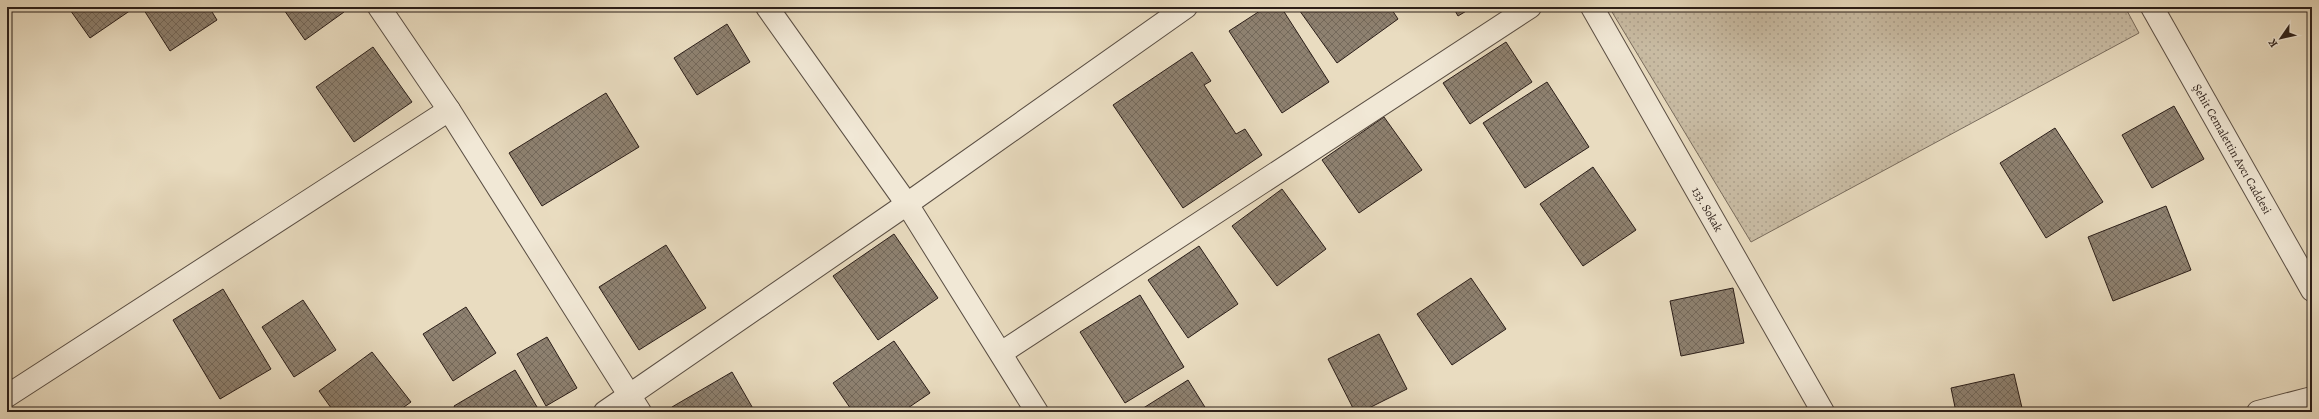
<svg xmlns="http://www.w3.org/2000/svg" width="2319" height="419" font-family="Alegreya,serif">
<style>
.grass{fill:url(#grass-dots);stroke:#7a6d5e}
.building{fill:url(#building-cross-hatch);stroke:#2b1e19}
.lines{fill:none;stroke-linecap:round;stroke-linejoin:round}
.minor-casing{stroke:#5a4e43;stroke-width:24}
.tertiary-casing{stroke:#5a4e43;stroke-width:24}
.minor{stroke:#f1e8d6;stroke-width:22}
.tertiary{stroke:#f1e8d6;stroke-width:22}
.labels{text-anchor:middle;dominant-baseline:central;stroke-width:3;stroke-linejoin:round;paint-order:stroke}
.street-label{font-size:12px;fill:#2b1e19;stroke:#f1e8d6}
</style>
<defs>
<pattern id="grass-dots" width="8" height="8" patternUnits="userSpaceOnUse"><rect width="8" height="8" fill="#c9bca4"/><path d="M2 2h.1M6 6h.1" fill="none" stroke="#ada18d" stroke-width="1.8" stroke-linecap="round"/></pattern>
<pattern id="building-cross-hatch" width="8" height="8" patternUnits="userSpaceOnUse"><rect width="8" height="8" fill="#8e8170"/><path d="M0 0l8 8M0 8l8-8" fill="none" stroke="#74695b"/></pattern>
</defs>
<rect width="100%" height="100%" fill="#e9dcc0"/>
<filter id="stains"><feTurbulence type="fractalNoise" baseFrequency=".005" numOctaves="4"/><feColorMatrix values="0 0 0 0 .2 0 0 0 0 .09 0 0 0 0 .02 0 0 0 .5 -.17"/></filter>
<radialGradient id="worn" r=".72"><stop offset=".6" stop-color="#630" stop-opacity="0"/><stop offset="1" stop-color="#630" stop-opacity=".3"/></radialGradient>
<polygon class="grass" points="1609,7 2125,7 2139,33 1751,242"/>
<g class="building">
<polygon points="68,7 129,7 131,10 90,38"/>
<polygon points="142,7 209,7 217,20 170,51"/>
<polygon points="282,7 341,7 344,12 305,40"/>
<polygon points="1266,7 1281,7 1329,82 1282,113 1229,31"/>
<polygon points="1297,7 1390,7 1398,19 1337,63"/>
<polygon points="1453,7 1473,7 1458,16"/>
<polygon points="727,24 750,62 697,95 674,58"/>
<polygon points="1506,42 1532,82 1470,124 1443,83"/>
<polygon points="373,47 412,102 354,142 316,87"/>
<polygon points="1192,52 1211,81 1204,85 1236,134 1245,129 1262,155 1183,208 1113,105"/>
<polygon points="1547,82 1589,147 1525,188 1483,123"/>
<polygon points="606,93 639,147 542,206 509,153"/>
<polygon points="2174,106 2204,159 2152,188 2122,135"/>
<polygon points="1384,117 1422,170 1359,213 1322,160"/>
<polygon points="2055,128 2103,202 2046,238 2000,163"/>
<polygon points="1593,167 1636,230 1583,266 1540,204"/>
<polygon points="1282,189 1326,249 1277,286 1232,226"/>
<polygon points="2166,206 2191,270 2113,301 2088,237"/>
<polygon points="894,234 938,298 878,340 833,276"/>
<polygon points="666,245 706,308 639,350 599,287"/>
<polygon points="1199,246 1238,304 1188,338 1148,280"/>
<polygon points="1471,278 1506,329 1452,365 1417,314"/>
<polygon points="1733,288 1744,343 1681,356 1670,301"/>
<polygon points="223,289 271,369 220,399 173,320"/>
<polygon points="1140,295 1184,367 1125,403 1080,332"/>
<polygon points="303,300 336,350 294,377 262,327"/>
<polygon points="466,307 496,353 453,381 423,334"/>
<polygon points="1379,334 1407,389 1361,412 1355,412 1328,359"/>
<polygon points="547,337 577,388 546,406 517,354"/>
<polygon points="894,341 930,393 902,412 853,412 833,383"/>
<polygon points="372,352 411,402 397,412 334,412 319,391"/>
<polygon points="515,370 540,412 457,412 454,406"/>
<polygon points="732,372 755,412 676,412 672,407"/>
<polygon points="2014,374 2023,412 1956,412 1951,388"/>
<polygon points="1188,380 1208,412 1137,412"/>
</g>
<g class="lines">
<g class="minor-casing">
<g id="minor">
<polyline points="379,7 449,110 640,412"/>
<polyline points="767,7 907,204 1037,412"/>
<path id="s1" d="M1592,7L1823,412"/>
<polyline points="1001,353 1530,7"/>
<polyline points="7,396 449,110"/>
<polyline points="605,412 907,204 1186,7"/>
<polyline points="2258,412 2312,398"/>
</g>
</g>
<g class="tertiary-casing">
<g id="tertiary">
<path id="s2" d="M2152,7L2312,290"/>
</g>
</g>
<use href="#minor" class="minor"/>
<use href="#tertiary" class="tertiary"/>
</g>
<g class="labels">
<g class="street-label">
<text stroke="none"><textPath href="#s2" startOffset="163">Şehit Cemalettin Avcı Caddesi</textPath></text>
<text stroke="none"><textPath href="#s1" startOffset="233">133. Sokak</textPath></text>
</g>
</g>
<rect width="2319" height="419" fill="none" stroke="#e9dcc0" stroke-width="24"/>
<rect x="8" y="8" width="2303" height="403" fill="none" stroke="#2b1e19" stroke-width="2"/>
<rect x="12" y="12" width="2295" height="395" fill="none" stroke="#2b1e19"/>
<g transform="translate(2281 38) rotate(236)" stroke="#f1e8d6" stroke-width="3" paint-order="stroke">
<path d="M0-3L7 15L0 10L-7 15Z" fill="#2b1e19"/>
<text y="-6" font-size="11" font-weight="bold" text-anchor="middle" fill="#2b1e19">K</text>
</g>
<rect width="100%" height="100%" filter="url(#stains)"/>
<rect width="100%" height="100%" fill="url(#worn)"/>
</svg>
